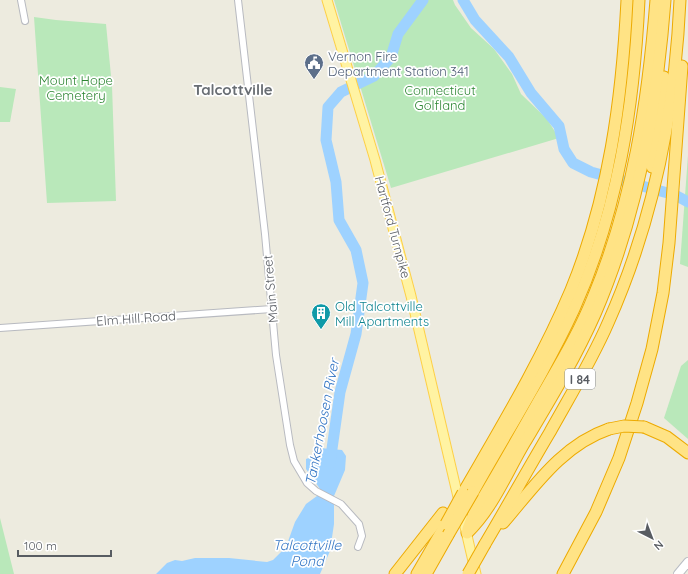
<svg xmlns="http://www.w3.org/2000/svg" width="688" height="574" font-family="Quicksand,sans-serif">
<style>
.green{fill:#b9e8ba}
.water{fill:#9ed2ff}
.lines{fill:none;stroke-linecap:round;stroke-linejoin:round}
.river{stroke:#9ed2ff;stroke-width:11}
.minor-casing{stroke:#b8bac0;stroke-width:8}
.secondary-casing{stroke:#b8bcc3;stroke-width:10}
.primary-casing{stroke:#fed047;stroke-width:11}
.motorway-casing{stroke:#edaa00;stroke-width:13}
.minor{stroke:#fff;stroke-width:6}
.secondary{stroke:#fff;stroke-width:8}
.primary{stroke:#fff3a3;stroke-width:9}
.motorway{stroke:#ffe385;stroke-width:11}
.motorway-bridge-casing{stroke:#edaa00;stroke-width:13;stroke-linecap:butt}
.motorway-bridge{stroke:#ffe385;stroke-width:11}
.labels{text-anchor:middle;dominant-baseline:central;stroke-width:3.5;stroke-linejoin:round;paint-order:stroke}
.shield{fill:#fff;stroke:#8a8d91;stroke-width:1}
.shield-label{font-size:12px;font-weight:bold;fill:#585c62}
.service-label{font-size:13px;fill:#4e5e75;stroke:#fff;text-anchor:start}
.park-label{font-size:13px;fill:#2d8633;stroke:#fff}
.street-label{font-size:13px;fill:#585c62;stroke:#fff}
.culture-label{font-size:13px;fill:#0d838f;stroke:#fff;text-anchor:start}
.water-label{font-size:14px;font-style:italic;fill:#3476c4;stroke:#fff}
.quarter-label{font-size:15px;font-weight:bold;fill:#696e74;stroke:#fff}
</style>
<rect width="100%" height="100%" fill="#edebdf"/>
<g class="green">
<polygon points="334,0 453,0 455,5 471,28 494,49 512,74 521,94 547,119 559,138 391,188"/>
<polygon points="34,17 56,20 106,24 112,86 116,201 47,203"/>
<polygon points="0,87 16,89 10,122 0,122"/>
<polygon points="688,155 688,267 680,264"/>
<polygon points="688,360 688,439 664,418 681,366"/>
<polygon points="0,518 14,574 0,574"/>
</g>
<polygon class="water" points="320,448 342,450 346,456 345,470 334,496 334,524 330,551 320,574 156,574 167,563 175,560 182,561 195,558 229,558 267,562 273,560 286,547 295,522 306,504 317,496 320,489 306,469 306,459 317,455"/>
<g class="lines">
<g class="river">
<polyline points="463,0 475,20 509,57 531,93 559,126 564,149 573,163 591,172 675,195 688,202"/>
<polyline points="330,463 340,392 356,334 363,283 356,250 339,220 336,182 326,140 328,107 341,92 374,76 391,57 398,34 423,0"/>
</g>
<g class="minor-casing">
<g id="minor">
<polyline points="21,0 25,21"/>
<polyline points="238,0 265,234 276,355 290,445 294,461 307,483 316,491 341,504 359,524 362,536 358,547"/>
<polyline points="0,328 272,309"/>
</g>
</g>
<g class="secondary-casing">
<polyline id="secondary" points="678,574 688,562"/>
</g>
<g class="primary-casing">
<polyline id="primary" points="327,0 375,160 411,296 476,574"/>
</g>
<g class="motorway-casing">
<g id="motorway">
<polyline points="652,167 664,77"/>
<polyline points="644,427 667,437 688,453"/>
<path d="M473,492C507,431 545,372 574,309C618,211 634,106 639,0"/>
<path d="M463,493C501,427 541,361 571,290C609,197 622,99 627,0"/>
<path d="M503,523C534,487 562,445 609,429"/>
<path d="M468,529L474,513C497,475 519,436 541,397C560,364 580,331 594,295C633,201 648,101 656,0"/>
<path d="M467,533C493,508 507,472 525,442C550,400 575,359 595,314C638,215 657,108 665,0"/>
<path d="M485,544C507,507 528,469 550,432C570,396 592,360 608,323C654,220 675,111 680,0"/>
<polyline points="395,574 443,513"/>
<polyline points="417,574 446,524"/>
<polyline points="426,574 448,535"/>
<polyline points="563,574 596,512 619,458 637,403 652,349 663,293 669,243 682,66"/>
</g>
</g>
<use href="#minor" class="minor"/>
<use href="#secondary" class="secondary"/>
<use href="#primary" class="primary"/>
<use href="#motorway" class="motorway"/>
<g class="motorway-bridge-casing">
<g id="motorway-bridge">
<polyline points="609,429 624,426 644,427"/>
<polyline points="446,524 463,493"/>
<polyline points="448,535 473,492"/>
<polyline points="468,574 485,544"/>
</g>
</g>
<use href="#motorway-bridge" class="motorway-bridge"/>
</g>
<defs>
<g id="civic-pin" transform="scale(1)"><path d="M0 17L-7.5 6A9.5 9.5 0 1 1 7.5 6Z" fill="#5c6f8a" stroke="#fff"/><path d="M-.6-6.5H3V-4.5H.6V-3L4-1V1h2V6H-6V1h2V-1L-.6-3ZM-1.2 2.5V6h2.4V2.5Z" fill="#fff"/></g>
<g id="building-pin" transform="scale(1)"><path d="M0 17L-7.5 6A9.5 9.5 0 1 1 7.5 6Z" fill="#0f9aa8" stroke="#fff"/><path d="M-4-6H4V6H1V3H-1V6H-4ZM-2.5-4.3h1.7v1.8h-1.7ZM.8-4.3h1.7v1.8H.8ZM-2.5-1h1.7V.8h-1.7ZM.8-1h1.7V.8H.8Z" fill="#fff"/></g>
</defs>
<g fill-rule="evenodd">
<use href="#civic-pin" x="314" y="63"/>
<use href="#building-pin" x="321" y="313"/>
</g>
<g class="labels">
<rect class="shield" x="565" y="369" width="30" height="20" rx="3"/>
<g class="shield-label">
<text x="580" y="379">I 84</text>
</g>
<g class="service-label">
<text x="328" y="56">Vernon Fire<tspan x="328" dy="15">Department Station 341</tspan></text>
</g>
<g class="park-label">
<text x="76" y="80">Mount Hope<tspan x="76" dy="15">Cemetery</tspan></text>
<text x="440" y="90">Connecticut<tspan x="440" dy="15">Golfland</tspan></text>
</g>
<g class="street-label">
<text transform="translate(393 227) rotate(75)">Hartford Turnpike</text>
<text transform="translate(270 289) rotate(-95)">Main Street</text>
<text transform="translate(136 318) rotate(-4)">Elm Hill Road</text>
</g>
<g class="culture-label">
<text x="335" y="306">Old Talcottville<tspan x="335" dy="15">Mill Apartments</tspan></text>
</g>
<g class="water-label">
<text transform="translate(322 422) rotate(-79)">Tankerhoosen River</text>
<text x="307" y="545">Talcottville<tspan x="307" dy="16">Pond</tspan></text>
</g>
<g class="quarter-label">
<text x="233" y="89">Talcottville</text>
</g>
</g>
<g transform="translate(652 538) rotate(138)" stroke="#ffffff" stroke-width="3" paint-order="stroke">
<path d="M0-3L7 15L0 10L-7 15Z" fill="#585c62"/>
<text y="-6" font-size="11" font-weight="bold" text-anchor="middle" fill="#585c62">N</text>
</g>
<path d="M18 550v6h93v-6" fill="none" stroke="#585c62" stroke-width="2"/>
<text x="24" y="550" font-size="12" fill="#585c62" stroke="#ffffff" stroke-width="3" paint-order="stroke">100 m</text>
</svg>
